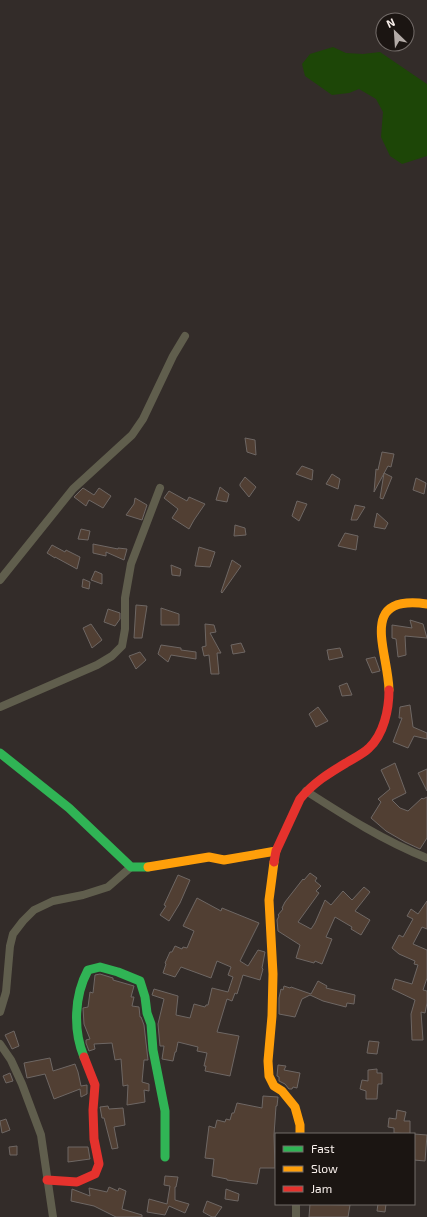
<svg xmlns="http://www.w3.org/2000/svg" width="427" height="1217" font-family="'Exo 2',sans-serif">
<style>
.green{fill:#1d4607}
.building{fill:#513f33;stroke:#6e6764}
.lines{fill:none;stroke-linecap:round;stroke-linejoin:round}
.street{stroke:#605e4d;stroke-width:8}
.fast{stroke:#30b455;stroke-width:9}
.slow{stroke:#ff9f0a;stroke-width:9}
.jam{stroke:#e5322d;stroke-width:9}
</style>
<rect width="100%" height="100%" fill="#332c29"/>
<polygon class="green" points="333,47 346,53 363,54 380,52 427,84 427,156 402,164 390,156 381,137 383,112 376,99 359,89 349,93 332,95 305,76 302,64 310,54"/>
<g class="building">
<polygon points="245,438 255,440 256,455 247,452"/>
<polygon points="382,452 394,454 391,467 388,466 374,492 376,469 378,470"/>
<polygon points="302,466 313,470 312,480 296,474"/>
<polygon points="384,473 392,477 383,499 380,498"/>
<polygon points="332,474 340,479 338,489 326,484"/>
<polygon points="245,477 256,487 249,497 240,486 240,484"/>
<polygon points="416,478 426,483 424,494 413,490"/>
<polygon points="220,487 229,494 227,502 216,500"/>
<polygon points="83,488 94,495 99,488 111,496 103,508 89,500 86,506 74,497"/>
<polygon points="169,491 187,501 189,497 205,504 194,520 189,529 172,518 178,509 164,498"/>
<polygon points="135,498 147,505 142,520 126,515 134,504"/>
<polygon points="297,501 307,504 299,521 292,516"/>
<polygon points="355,505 365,507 357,520 351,520"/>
<polygon points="377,513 388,523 385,529 374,527"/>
<polygon points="235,525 245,528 246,535 234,536"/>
<polygon points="81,529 90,531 88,540 78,539"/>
<polygon points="345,533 358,536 356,550 338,546"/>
<polygon points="93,544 118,549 118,548 127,549 124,560 106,552 106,556 93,553"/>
<polygon points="52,545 65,552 66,550 80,557 77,569 55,557 55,558 47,553"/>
<polygon points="199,547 215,552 210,567 195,566"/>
<polygon points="232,560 241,566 222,593 221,592"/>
<polygon points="171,565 181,569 180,576 172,575"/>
<polygon points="95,571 102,574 102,584 91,580"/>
<polygon points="83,579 90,582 89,589 82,587"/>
<polygon points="136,605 147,606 142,638 134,638"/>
<polygon points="161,608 179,614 179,625 161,625"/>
<polygon points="108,609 120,613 120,619 115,626 104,622"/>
<polygon points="410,620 423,624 427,638 405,636 406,655 398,657 396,639 392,638 392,625 412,628"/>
<polygon points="91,624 102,640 92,648 83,628"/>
<polygon points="205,624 214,625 216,632 210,633 221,653 217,653 219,674 211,674 209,655 204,656 202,647 206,646"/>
<polygon points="241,643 245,652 233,654 231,645"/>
<polygon points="161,645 181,648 181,650 196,652 196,659 171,655 168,662 158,654"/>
<polygon points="340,648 343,657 329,660 327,650"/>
<polygon points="140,652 146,660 136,669 129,656"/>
<polygon points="375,657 380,671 372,673 366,659"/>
<polygon points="347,683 352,695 342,696 339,686"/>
<polygon points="410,705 413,727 427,733 427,739 414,736 408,748 393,742 402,718 399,718 400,707"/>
<polygon points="318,707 328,721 316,727 309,714"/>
<polygon points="395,763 406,793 392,800 400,808 408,811 422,798 423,799 427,797 427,838 420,849 405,842 386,831 371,818 381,802 378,799 390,789 381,770"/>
<polygon points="427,769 427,791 418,773"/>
<polygon points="310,873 317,878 315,881 321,886 316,891 319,893 298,922 311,929 315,923 325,900 331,905 343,891 352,900 364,887 370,892 355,911 370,920 361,935 351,929 352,927 335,917 326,937 332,939 322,964 315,961 314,963 296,958 300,945 278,931 277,920 279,916 278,915 283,909 282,908 285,902 303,879 304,880"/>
<polygon points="178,875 190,880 180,903 169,921 160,915 166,906 164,905"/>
<polygon points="197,898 221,911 222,908 259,923 240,961 248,966 258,950 265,952 262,968 263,969 260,980 243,975 237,994 235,993 232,1001 227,999 217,1032 239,1036 230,1076 205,1071 206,1066 204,1066 207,1053 197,1051 198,1047 178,1042 176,1052 175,1052 173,1061 162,1059 164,1046 160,1046 158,1024 164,999 152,995 154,989 178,996 176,1015 190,1018 194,1004 205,1007 206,1005 208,1005 212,988 228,992 233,977 228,975 231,967 217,961 211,978 181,967 175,977 163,973 166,964 165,963 170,952 172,952 175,946 182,949 183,947 187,948 194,931 183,926"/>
<polygon points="427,901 427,929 422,927 413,944 427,950 427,978 423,990 427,991 427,1003 425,1013 421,1012 423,1040 412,1040 411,1014 415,1000 392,989 395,979 412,984 418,965 414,964 415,961 399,954 392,948 399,935 403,937 413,919 407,916 411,909 418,914"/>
<polygon points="100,974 113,978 113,980 134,986 131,997 134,997 132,1006 139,1007 140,1017 141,1017 144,1025 148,1060 144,1060 142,1082 149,1084 149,1091 144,1090 145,1102 127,1105 128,1085 123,1086 121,1059 115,1060 112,1043 94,1044 95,1049 89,1051 86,1043 86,1040 90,1039 84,1024 83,1008 88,1007 90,992 93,993 95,975"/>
<polygon points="318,981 327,986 326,988 355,995 354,1004 347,1003 346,1007 323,1001 310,995 302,999 295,1017 279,1014 279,998 281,989 283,990 284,986 290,988 291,987 311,994"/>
<polygon points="14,1031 19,1046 12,1049 5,1035"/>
<polygon points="369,1041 379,1042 377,1054 367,1053"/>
<polygon points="50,1058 53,1071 75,1064 78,1072 81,1086 87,1085 87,1094 81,1097 80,1089 54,1099 45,1074 27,1078 24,1063"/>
<polygon points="278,1065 286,1066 284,1070 300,1073 297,1088 293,1087 292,1089 289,1089 285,1084 279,1081 279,1077 277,1076"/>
<polygon points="377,1069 377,1073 382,1073 382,1084 378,1084 377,1099 366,1099 366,1091 360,1089 362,1080 368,1081 368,1070"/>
<polygon points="10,1073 13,1081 6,1083 3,1076"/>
<polygon points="263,1096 278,1097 277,1106 276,1106 274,1135 275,1168 260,1168 257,1184 227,1180 227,1179 212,1176 214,1159 205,1158 209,1126 215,1128 217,1120 225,1122 226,1119 230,1120 232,1113 234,1113 237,1103 262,1108"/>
<polygon points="108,1106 109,1109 123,1108 125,1125 114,1127 118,1148 112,1149 104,1118 102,1118 100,1107"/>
<polygon points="397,1110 406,1112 404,1121 410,1121 410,1134 394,1133 394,1128 388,1127 389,1118 396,1119"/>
<polygon points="6,1119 10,1130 2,1133 0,1121"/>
<polygon points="414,1134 427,1135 425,1161 414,1160"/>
<polygon points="17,1146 17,1155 10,1155 9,1147"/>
<polygon points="68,1147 88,1147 90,1159 68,1162"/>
<polygon points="165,1176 178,1177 176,1187 175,1187 175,1200 189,1204 185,1213 169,1206 165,1215 147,1212 149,1199 167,1204 170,1186 164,1185"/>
<polygon points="109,1187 118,1191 119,1188 126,1191 122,1209 142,1215 142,1217 116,1217 94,1206 71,1201 72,1189 90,1196 89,1188 107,1192"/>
<polygon points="226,1189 239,1194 238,1201 225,1199"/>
<polygon points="207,1201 222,1207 215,1217 212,1217 203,1212"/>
<polygon points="310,1204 350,1205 348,1217 309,1217"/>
<polygon points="378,1204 386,1204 385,1212 377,1211"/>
</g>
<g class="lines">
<g class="street">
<polyline points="0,580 73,489 132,435 143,419 173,356 185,336"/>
<polyline points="0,707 97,665 112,656 122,646 125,629 125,598 131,564 160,488"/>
<path d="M306,791C345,816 384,841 427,858"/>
<polyline points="0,1012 6,992 10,946 13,934 23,921 34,910 53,901 83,895 108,887 131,867"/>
<polyline points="0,1044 11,1060 22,1084 41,1135 53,1217"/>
<polyline points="296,1217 296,1204"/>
</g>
<g class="fast">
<polyline points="0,753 69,808 131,867 148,867"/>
<path d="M84,1057C73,1030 74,996 88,970L100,967L118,972L140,981L145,997L147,1013L151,1024L153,1050L165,1111V1157"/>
</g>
<g class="slow">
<path d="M389,690C388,650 357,594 427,604"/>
<polyline points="274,862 269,900 273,974 272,1016 268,1061 269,1076 274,1086 282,1091 295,1107 300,1125 300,1134"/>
<polyline points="148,867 209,857 224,860 276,851"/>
</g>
<g class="jam">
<path d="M274,862L276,851L300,799C313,783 329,773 346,763C354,758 363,754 369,748C384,734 389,709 389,690"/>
<polyline points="47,1180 77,1182 95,1174 99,1164 94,1139 93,1110 95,1085 84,1057"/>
</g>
</g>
<rect x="275" y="1133" width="140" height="72" fill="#1b1512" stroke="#736c69"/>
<rect x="283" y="1146" width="20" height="6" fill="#30b455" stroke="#736c69"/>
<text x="311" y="1153" font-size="12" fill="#f8efeb">Fast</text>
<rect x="283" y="1166" width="20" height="6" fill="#ff9f0a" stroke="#736c69"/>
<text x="311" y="1173" font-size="12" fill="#f8efeb">Slow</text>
<rect x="283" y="1186" width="20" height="6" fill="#e5322d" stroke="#736c69"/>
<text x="311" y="1193" font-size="12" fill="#f8efeb">Jam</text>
<g transform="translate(395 32) rotate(335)"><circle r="19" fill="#1b1512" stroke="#736c69"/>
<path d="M0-3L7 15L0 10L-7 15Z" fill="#b3aba7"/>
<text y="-6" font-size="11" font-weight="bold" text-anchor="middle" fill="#f8efeb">N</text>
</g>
</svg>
